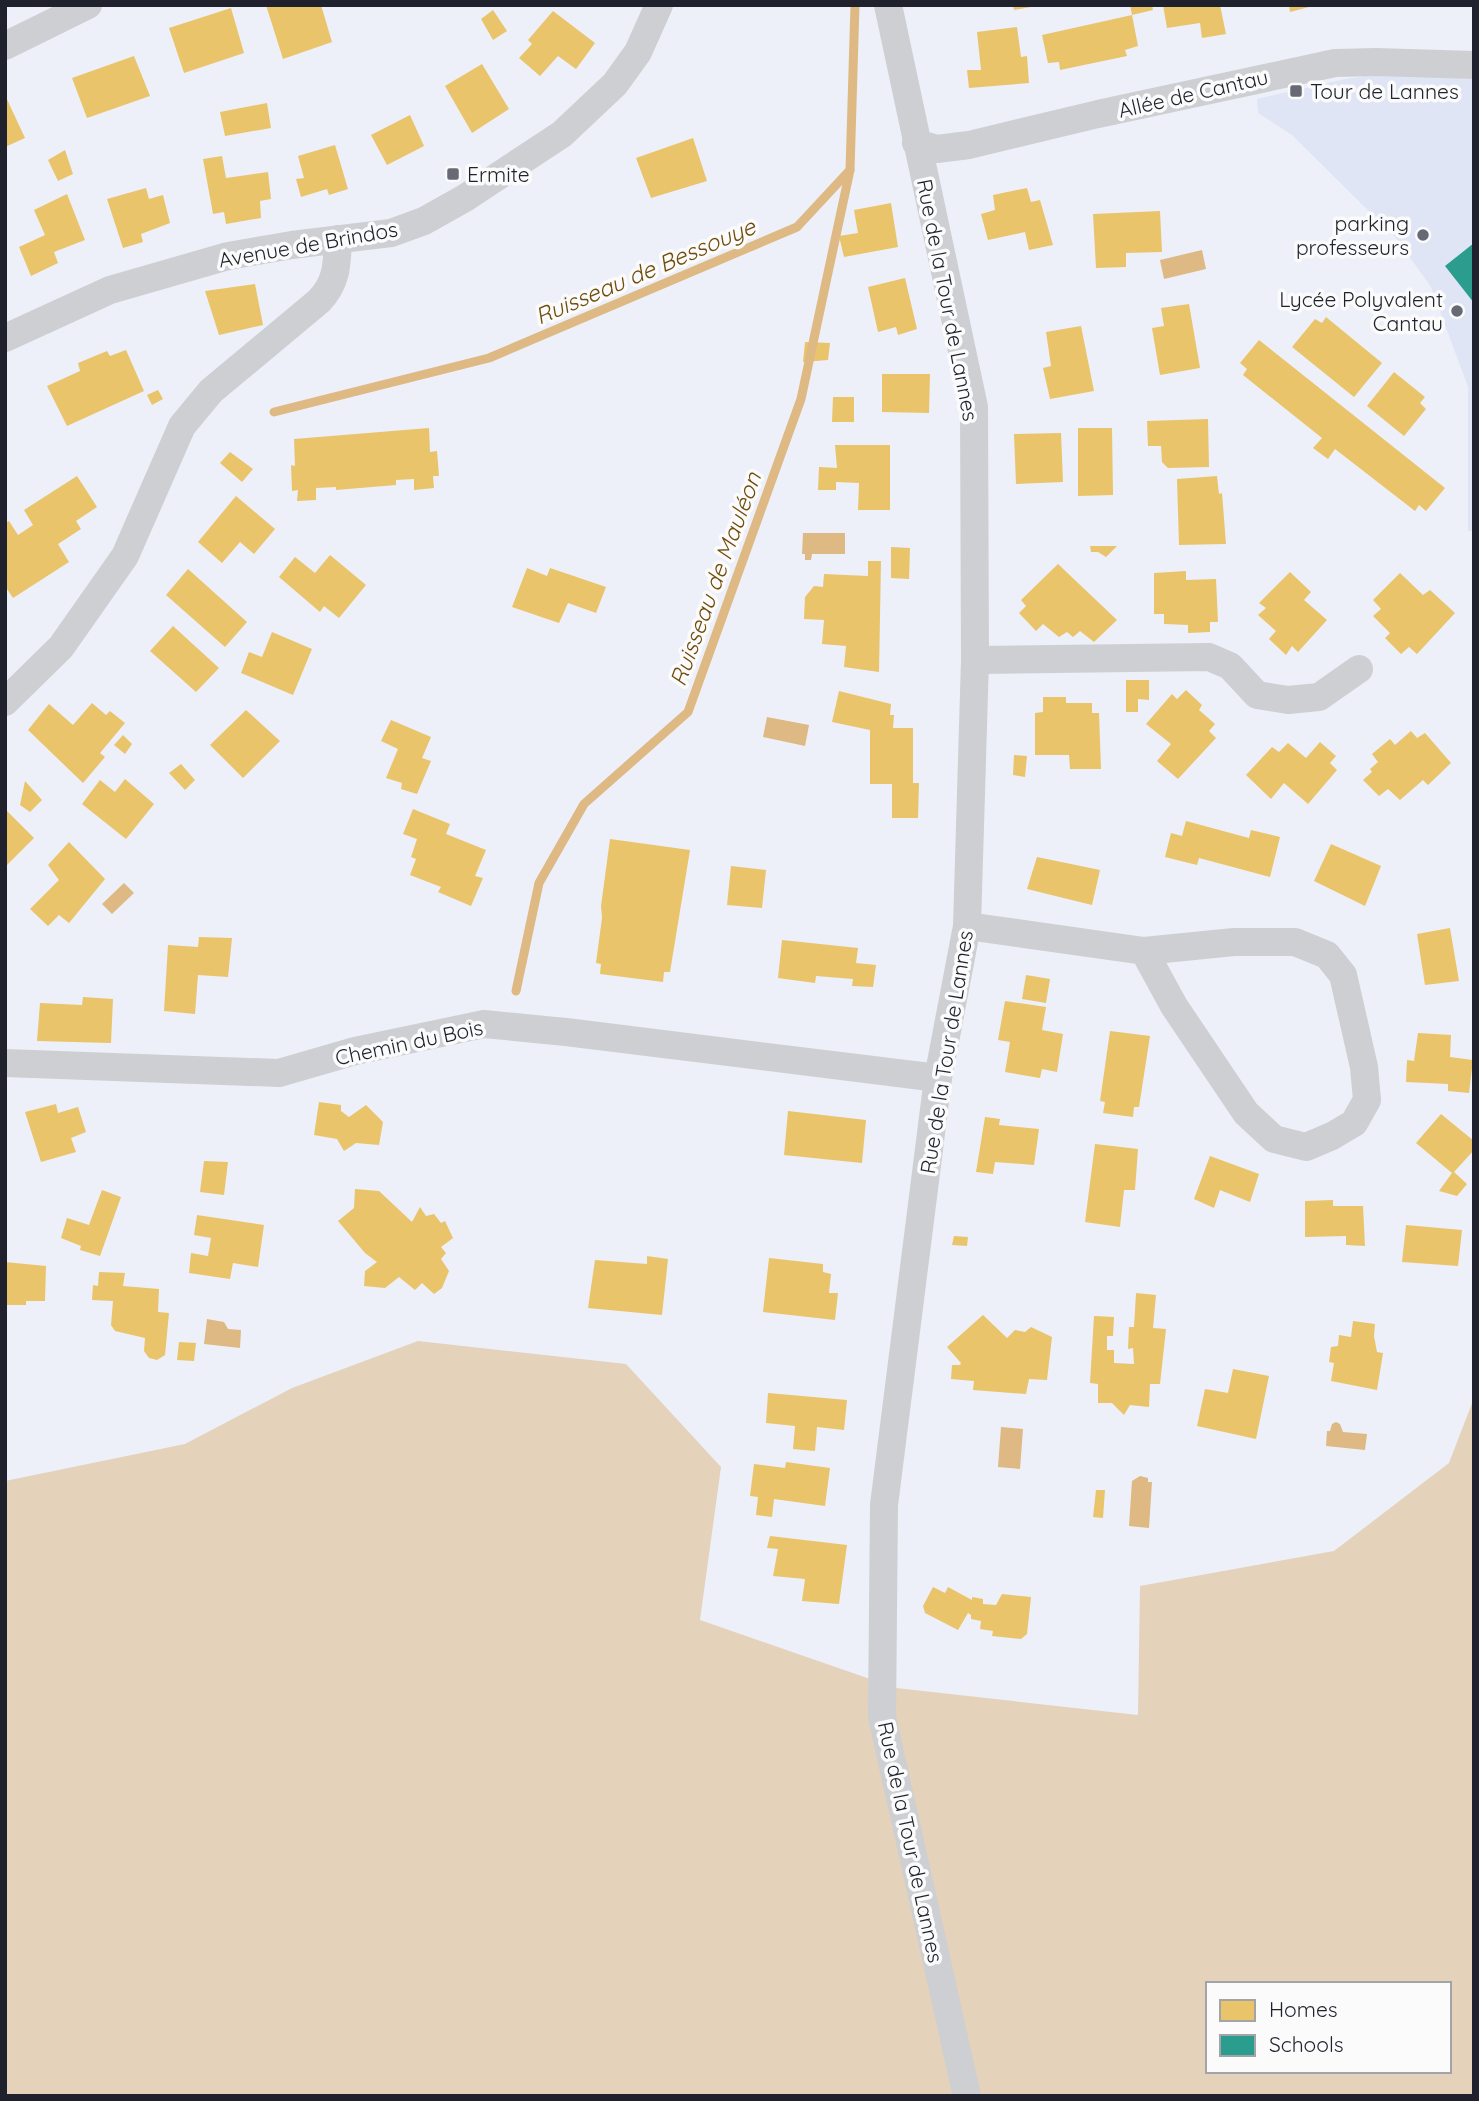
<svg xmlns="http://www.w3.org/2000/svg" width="1479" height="2101" font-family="Quicksand,sans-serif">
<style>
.built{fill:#e0e5f5}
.green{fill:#e4d2ba;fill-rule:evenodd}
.water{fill:#deb983}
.homes{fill:#e9c46a}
.schools{fill:#2a9d8f}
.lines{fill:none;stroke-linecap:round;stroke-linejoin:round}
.stream{stroke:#deb983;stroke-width:9}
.street{stroke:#cecfd3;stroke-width:28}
.poi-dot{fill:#676a74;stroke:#fbfbfb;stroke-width:2.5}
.labels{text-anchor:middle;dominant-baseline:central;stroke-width:7;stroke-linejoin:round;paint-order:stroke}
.poi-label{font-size:21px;fill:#1f222c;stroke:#fbfbfb;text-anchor:start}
.street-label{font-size:21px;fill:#1f222c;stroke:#fbfbfb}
.water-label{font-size:23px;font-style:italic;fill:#704c0b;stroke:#fbfbfb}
</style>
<rect width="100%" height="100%" fill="#edf0f9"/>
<polygon class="built" points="1386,73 1474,79 1474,531 1468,531 1468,387 1431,287 1396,238 1292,135 1258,113 1257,99 1345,79"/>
<path class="green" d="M418,1341L626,1364L721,1467L700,1620L896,1688L1138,1715L1140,1586L1334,1551L1449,1463L1474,1398V2096H5V1481L185,1444L292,1388ZM1208,1984H1449V2071H1208Z"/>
<g class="water">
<polygon points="1202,250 1206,269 1164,279 1160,260"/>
<polygon points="803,533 845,533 845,554 812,554 811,560 805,560 805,554 802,554"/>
<polygon points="767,717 809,725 805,746 763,737"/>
<polygon points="124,883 134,893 112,914 102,904"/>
<polygon points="207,1319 224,1322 228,1329 241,1330 240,1348 204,1344"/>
<polygon points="1336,1422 1340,1424 1343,1432 1367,1434 1365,1450 1326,1446 1327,1431 1330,1431 1332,1424"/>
<polygon points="1001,1427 1023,1429 1020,1469 998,1467"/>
<polygon points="1140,1476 1148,1478 1148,1482 1152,1482 1149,1528 1129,1526 1132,1481"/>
</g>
<g class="homes">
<polygon points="266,5 321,5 332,42 283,59"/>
<polygon points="1013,5 1036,5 1036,6 1014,10"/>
<polygon points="1130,5 1152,5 1153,10 1132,15"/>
<polygon points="1163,5 1220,5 1226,34 1202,38 1200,23 1167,28"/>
<polygon points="1289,5 1313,5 1313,6 1290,12"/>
<polygon points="231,8 244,53 184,73 169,28"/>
<polygon points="493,10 507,31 493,40 481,19"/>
<polygon points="553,11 595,43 576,69 558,56 540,76 519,58 532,44 528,40"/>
<polygon points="1132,15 1138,46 1125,50 1127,56 1060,70 1059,62 1048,63 1042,35"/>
<polygon points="1017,27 1021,57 1027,56 1029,83 969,88 967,70 981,70 977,32"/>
<polygon points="134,56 150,96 87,118 72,78"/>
<polygon points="482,64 509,109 472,133 445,86"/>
<polygon points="5,95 25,138 5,147"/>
<polygon points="267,103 271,128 225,136 220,112"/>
<polygon points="410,115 424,146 387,165 371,135"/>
<polygon points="693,138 707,181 651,198 636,158"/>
<polygon points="335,145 348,189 329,195 327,189 301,197 296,179 304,178 298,156"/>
<polygon points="65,150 73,174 58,181 48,160"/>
<polygon points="222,156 226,178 268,172 271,199 260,201 261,218 226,224 224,212 213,214 203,159"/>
<polygon points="146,188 149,199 163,195 170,223 141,234 143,242 123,248 107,199"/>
<polygon points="1027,188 1031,202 1040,200 1053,245 1029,250 1025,232 988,240 981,214 995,210 993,195"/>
<polygon points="67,194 85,240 54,252 58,263 31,276 19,247 45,235 34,210"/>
<polygon points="891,203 898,247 844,257 839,236 858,233 854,210"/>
<polygon points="1160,211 1162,252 1126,253 1126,267 1096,268 1093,214"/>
<polygon points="905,278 917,329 898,335 896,327 878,332 868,287"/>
<polygon points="255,284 263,325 219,335 205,291"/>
<polygon points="1189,304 1200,368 1160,375 1152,328 1164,326 1161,308"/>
<polygon points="1326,317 1382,363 1354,397 1292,347 1315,319 1322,323"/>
<polygon points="1081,326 1094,391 1050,399 1043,368 1051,366 1046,332"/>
<polygon points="1259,340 1445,488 1426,511 1419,505 1415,511 1335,449 1328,459 1313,448 1322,438 1243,375 1247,369 1240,363"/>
<polygon points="805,342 830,343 828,360 803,362"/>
<polygon points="126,350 144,391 67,426 47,386 80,371 78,363 107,351 110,356"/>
<polygon points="1394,372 1425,397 1420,403 1426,409 1404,436 1367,406"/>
<polygon points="882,374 930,374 929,413 882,412"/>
<polygon points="158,390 163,399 152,405 147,395"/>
<polygon points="833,397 854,397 854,422 832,422"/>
<polygon points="1208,419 1209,467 1168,468 1162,462 1161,446 1148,446 1147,421"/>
<polygon points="429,428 430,452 437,451 439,476 433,476 434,488 414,490 414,479 396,480 396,485 336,490 336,487 316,488 316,500 297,501 298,490 292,491 291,465 295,466 294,439"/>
<polygon points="1078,428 1112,428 1113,495 1078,496"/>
<polygon points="1061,433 1063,482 1016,484 1014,434"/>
<polygon points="835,445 890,445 890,510 858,510 859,483 836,482 836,490 818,490 819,467 837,468"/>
<polygon points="230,452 253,469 242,482 220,463"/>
<polygon points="77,476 97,507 76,521 81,529 58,544 69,562 13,598 5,586 5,523 9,521 18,535 33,525 24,510"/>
<polygon points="1217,476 1219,494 1222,493 1226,544 1179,545 1177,479"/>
<polygon points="236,496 275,529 254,554 240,542 222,563 198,542"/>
<polygon points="1090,546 1117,546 1106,557 1098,552 1091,552"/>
<polygon points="891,547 910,548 909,579 891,578"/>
<polygon points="330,555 366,585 339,618 324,606 320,612 279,577 295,557 315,573"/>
<polygon points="868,561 881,561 879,672 844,667 846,646 822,644 824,620 804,619 805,597 814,586 823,587 824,574 868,576"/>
<polygon points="1058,564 1117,620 1094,642 1080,631 1073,637 1067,632 1059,637 1043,624 1036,631 1019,613 1026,606 1021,600"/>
<polygon points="527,568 547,576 550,568 606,587 596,613 568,603 559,623 512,607"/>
<polygon points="188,569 247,622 225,647 166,595"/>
<polygon points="1186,571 1186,580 1216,579 1218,622 1210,622 1210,632 1188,633 1188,625 1164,624 1164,614 1154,614 1154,573"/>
<polygon points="1290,572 1311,592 1304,600 1327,620 1298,652 1292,646 1286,655 1269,639 1276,631 1258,615 1266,608 1259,603"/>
<polygon points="1400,573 1423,595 1430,590 1455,613 1417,654 1409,647 1401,654 1385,638 1390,633 1373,616 1381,609 1373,600"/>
<polygon points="173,626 219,668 196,692 150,651"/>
<polygon points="272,632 312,649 293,695 241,673 249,652 262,657"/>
<polygon points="1126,680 1149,680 1149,700 1138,699 1138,712 1126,712"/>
<polygon points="1186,690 1202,705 1199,710 1215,724 1209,731 1216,738 1178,779 1157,761 1171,744 1146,724 1172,694 1177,699"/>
<polygon points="839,691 891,704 890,715 894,715 893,728 913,728 913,783 919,783 918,818 892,818 892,784 870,784 870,730 832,722"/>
<polygon points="1043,697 1066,697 1066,703 1092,703 1092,713 1099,713 1101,769 1070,769 1069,755 1035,755 1035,713 1043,712"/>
<polygon points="92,703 106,715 110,711 125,723 100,753 105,757 83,783 28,730 49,704 73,725"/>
<polygon points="246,710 280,741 243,778 210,745"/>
<polygon points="391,720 431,737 422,758 431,761 417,794 401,789 402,783 386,778 398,749 381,741"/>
<polygon points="1411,731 1417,738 1425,733 1451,763 1428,785 1423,780 1400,800 1388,789 1379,796 1363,780 1372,772 1370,769 1378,762 1372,754 1390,739 1395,745"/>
<polygon points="123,735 132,744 125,754 114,745"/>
<polygon points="1320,742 1336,756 1330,763 1337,770 1308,804 1284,783 1271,799 1246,775 1272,747 1279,752 1288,743 1306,758"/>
<polygon points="1014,755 1027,756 1025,777 1013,775"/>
<polygon points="181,764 195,780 185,790 169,773"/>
<polygon points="125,779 154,804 126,839 82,804 100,780 115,792"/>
<polygon points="25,781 42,800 30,812 20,805"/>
<polygon points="5,809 34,838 5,867"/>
<polygon points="413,809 450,824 446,834 486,850 475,876 483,878 471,906 438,892 441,887 410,875 416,859 411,857 417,839 403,834"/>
<polygon points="1186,821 1249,838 1251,830 1280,837 1270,877 1199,858 1197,865 1165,857 1171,833 1182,836"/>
<polygon points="610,839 690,850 670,972 664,972 663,982 600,974 601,964 596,963 602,918 601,906"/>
<polygon points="69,842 105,879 69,923 59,915 48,926 30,909 59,880 48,865"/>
<polygon points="1331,844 1381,866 1365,906 1314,881"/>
<polygon points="1037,857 1100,870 1092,905 1027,889"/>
<polygon points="731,866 766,870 762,908 727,905"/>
<polygon points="1450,928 1459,981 1425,985 1417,934"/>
<polygon points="199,937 232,938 228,977 198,975 195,1014 164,1011 168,945 198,947"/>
<polygon points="782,940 858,948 856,963 876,965 873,987 852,986 853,979 816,976 815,983 778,978"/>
<polygon points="1026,975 1050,979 1046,1003 1022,999"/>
<polygon points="83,997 113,999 111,1043 37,1041 40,1003 82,1005"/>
<polygon points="1005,1001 1046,1007 1042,1030 1063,1034 1057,1072 1042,1069 1040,1078 1005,1072 1010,1042 998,1040"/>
<polygon points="1110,1031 1150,1036 1139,1107 1134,1107 1133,1117 1103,1113 1105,1102 1100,1101"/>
<polygon points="1418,1033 1451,1035 1450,1057 1473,1060 1469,1093 1448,1091 1448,1084 1406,1082 1407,1060 1414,1061"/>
<polygon points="319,1102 341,1105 341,1111 349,1117 366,1105 383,1122 379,1145 356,1143 344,1151 337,1139 314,1135"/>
<polygon points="56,1104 58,1113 78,1107 86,1132 71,1138 76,1152 41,1162 25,1112"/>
<polygon points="788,1111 866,1120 862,1163 784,1155"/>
<polygon points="1441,1114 1474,1141 1474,1150 1454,1172 1467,1184 1457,1196 1439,1191 1452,1173 1416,1143"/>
<polygon points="985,1117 1000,1119 999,1125 1039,1129 1034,1165 995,1162 993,1174 976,1172"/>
<polygon points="1095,1144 1138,1149 1135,1190 1124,1190 1120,1227 1085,1222"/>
<polygon points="1210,1156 1259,1174 1250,1202 1220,1190 1214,1208 1194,1199"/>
<polygon points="204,1161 228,1162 224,1195 200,1192"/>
<polygon points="355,1189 379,1191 412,1222 420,1207 426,1216 434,1214 441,1223 445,1221 453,1238 441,1247 446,1253 441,1259 449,1271 442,1288 434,1294 422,1283 415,1290 399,1277 385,1288 364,1286 365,1271 377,1262 365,1253 338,1221 354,1208"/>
<polygon points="102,1190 121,1197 100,1256 80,1250 81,1246 61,1238 67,1218 89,1225"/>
<polygon points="1333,1200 1333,1206 1363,1206 1365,1246 1346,1245 1346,1236 1305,1237 1305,1201"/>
<polygon points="197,1215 264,1225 258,1267 233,1263 230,1279 189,1273 191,1253 208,1256 211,1238 194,1235"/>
<polygon points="1406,1225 1462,1230 1458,1266 1402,1262"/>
<polygon points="954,1236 968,1237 967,1246 952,1245"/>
<polygon points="647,1256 668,1259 662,1315 588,1308 595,1260 647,1264"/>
<polygon points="769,1258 823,1264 823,1272 831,1274 829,1293 838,1293 835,1320 763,1312"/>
<polygon points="5,1262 46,1266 45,1301 26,1301 26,1305 5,1305"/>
<polygon points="99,1272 125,1273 123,1286 159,1289 158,1312 169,1313 165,1355 157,1360 149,1358 144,1351 145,1338 115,1331 111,1325 113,1301 92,1300 93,1285 98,1286"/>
<polygon points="1136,1293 1156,1295 1153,1328 1166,1329 1160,1384 1150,1384 1149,1407 1130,1405 1124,1415 1112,1403 1098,1403 1098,1384 1090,1383 1094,1316 1114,1317 1113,1336 1107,1336 1107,1350 1114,1350 1114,1363 1134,1364 1133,1348 1128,1349 1129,1327 1134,1327"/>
<polygon points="983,1315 1007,1338 1015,1330 1025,1332 1031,1327 1052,1337 1047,1380 1029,1379 1026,1394 973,1390 974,1381 951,1379 952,1365 960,1365 961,1363 947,1347"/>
<polygon points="1353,1321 1375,1324 1374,1336 1377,1352 1383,1353 1377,1390 1331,1381 1334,1363 1329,1362 1331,1347 1338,1346 1339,1335 1351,1337"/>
<polygon points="179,1342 196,1343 194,1361 177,1360"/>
<polygon points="1233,1369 1269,1376 1256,1439 1197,1426 1205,1389 1228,1393"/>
<polygon points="768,1393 847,1400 844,1430 817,1427 815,1451 793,1449 795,1426 766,1423"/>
<polygon points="786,1462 830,1468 825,1506 774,1499 772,1517 756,1515 758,1497 750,1496 754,1464 785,1468"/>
<polygon points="1096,1490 1105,1490 1103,1518 1093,1517"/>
<polygon points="770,1536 847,1545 839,1604 802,1601 805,1579 773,1576 778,1549 767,1548"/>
<polygon points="933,1587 945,1593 948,1587 972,1600 972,1597 983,1599 983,1604 996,1605 1002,1594 1031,1597 1027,1634 1021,1639 992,1636 993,1631 980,1629 981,1621 971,1619 971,1615 968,1613 958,1630 925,1613 923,1606"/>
</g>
<polygon class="schools" points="1474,243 1474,303 1445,266"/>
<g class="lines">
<g class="stream">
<polyline points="274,412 489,358 797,227 850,170 855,5"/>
<polyline points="516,991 539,883 584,804 688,712 801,399 850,170"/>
</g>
<g class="street">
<polyline points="888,5 974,407 975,660 967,926 938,1078 884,1505 882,1717 967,2096"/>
<polyline points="5,46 88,5"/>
<polyline points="916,143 937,149 969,145 1098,114 1335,63 1376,62 1474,65"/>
<polyline points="5,338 110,290 228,256 292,245 391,233 424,221 465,198 562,134 615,84 638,52 659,5"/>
<polyline points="975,660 1209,657 1230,666 1257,695 1288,700 1319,697 1359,669"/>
<path d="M5,702L61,647L125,556L182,426L211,391L319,301C337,282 337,265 338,239"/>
<polyline points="967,926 1144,951 1234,942 1295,942 1327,955 1343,975 1364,1067 1367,1100 1354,1123 1332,1136 1306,1147 1274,1139 1246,1113 1174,1006 1144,951"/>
<polyline points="5,1063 279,1073 355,1051 484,1024 566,1032 938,1078"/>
</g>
</g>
<g class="poi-dot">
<rect x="1289" y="84" width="14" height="14" rx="3.5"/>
<rect x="446" y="167" width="14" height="14" rx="3.5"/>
<circle cx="1423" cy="235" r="7"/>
<circle cx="1457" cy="311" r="7"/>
</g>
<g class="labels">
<g class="poi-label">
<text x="1310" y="91">Tour de Lannes</text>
<text x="467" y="174">Ermite</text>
<text x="1409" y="223" text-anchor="end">parking<tspan x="1409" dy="24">professeurs</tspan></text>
<text x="1443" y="299" text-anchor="end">Lycée Polyvalent<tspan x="1443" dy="24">Cantau</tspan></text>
</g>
<g class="street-label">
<text transform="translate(1193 93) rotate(-13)">Allée de Cantau</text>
<text transform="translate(308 244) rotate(-10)">Avenue de Brindos</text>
<text transform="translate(948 300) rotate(79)">Rue de la Tour de Lannes</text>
<text transform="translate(409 1042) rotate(-12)">Chemin du Bois</text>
<text transform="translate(946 1052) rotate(-81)">Rue de la Tour de Lannes</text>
<text transform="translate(911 1842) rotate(78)">Rue de la Tour de Lannes</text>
</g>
<g class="water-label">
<text transform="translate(645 271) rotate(-23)">Ruisseau de Bessouye</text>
<text transform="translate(715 579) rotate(-70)">Ruisseau de Mauléon</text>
</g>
</g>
<rect width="1479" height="2101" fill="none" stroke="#1f222c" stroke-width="14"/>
<rect x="1206" y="1982" width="245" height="91" fill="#fbfbfb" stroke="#a3a4a8" stroke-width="2"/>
<rect x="1220" y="2000" width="35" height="21" fill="#e9c46a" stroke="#a3a4a8" stroke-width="2"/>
<text x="1269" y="2017" font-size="21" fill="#1f222c">Homes</text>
<rect x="1220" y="2035" width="35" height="21" fill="#2a9d8f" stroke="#a3a4a8" stroke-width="2"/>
<text x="1269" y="2052" font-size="21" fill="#1f222c">Schools</text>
</svg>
